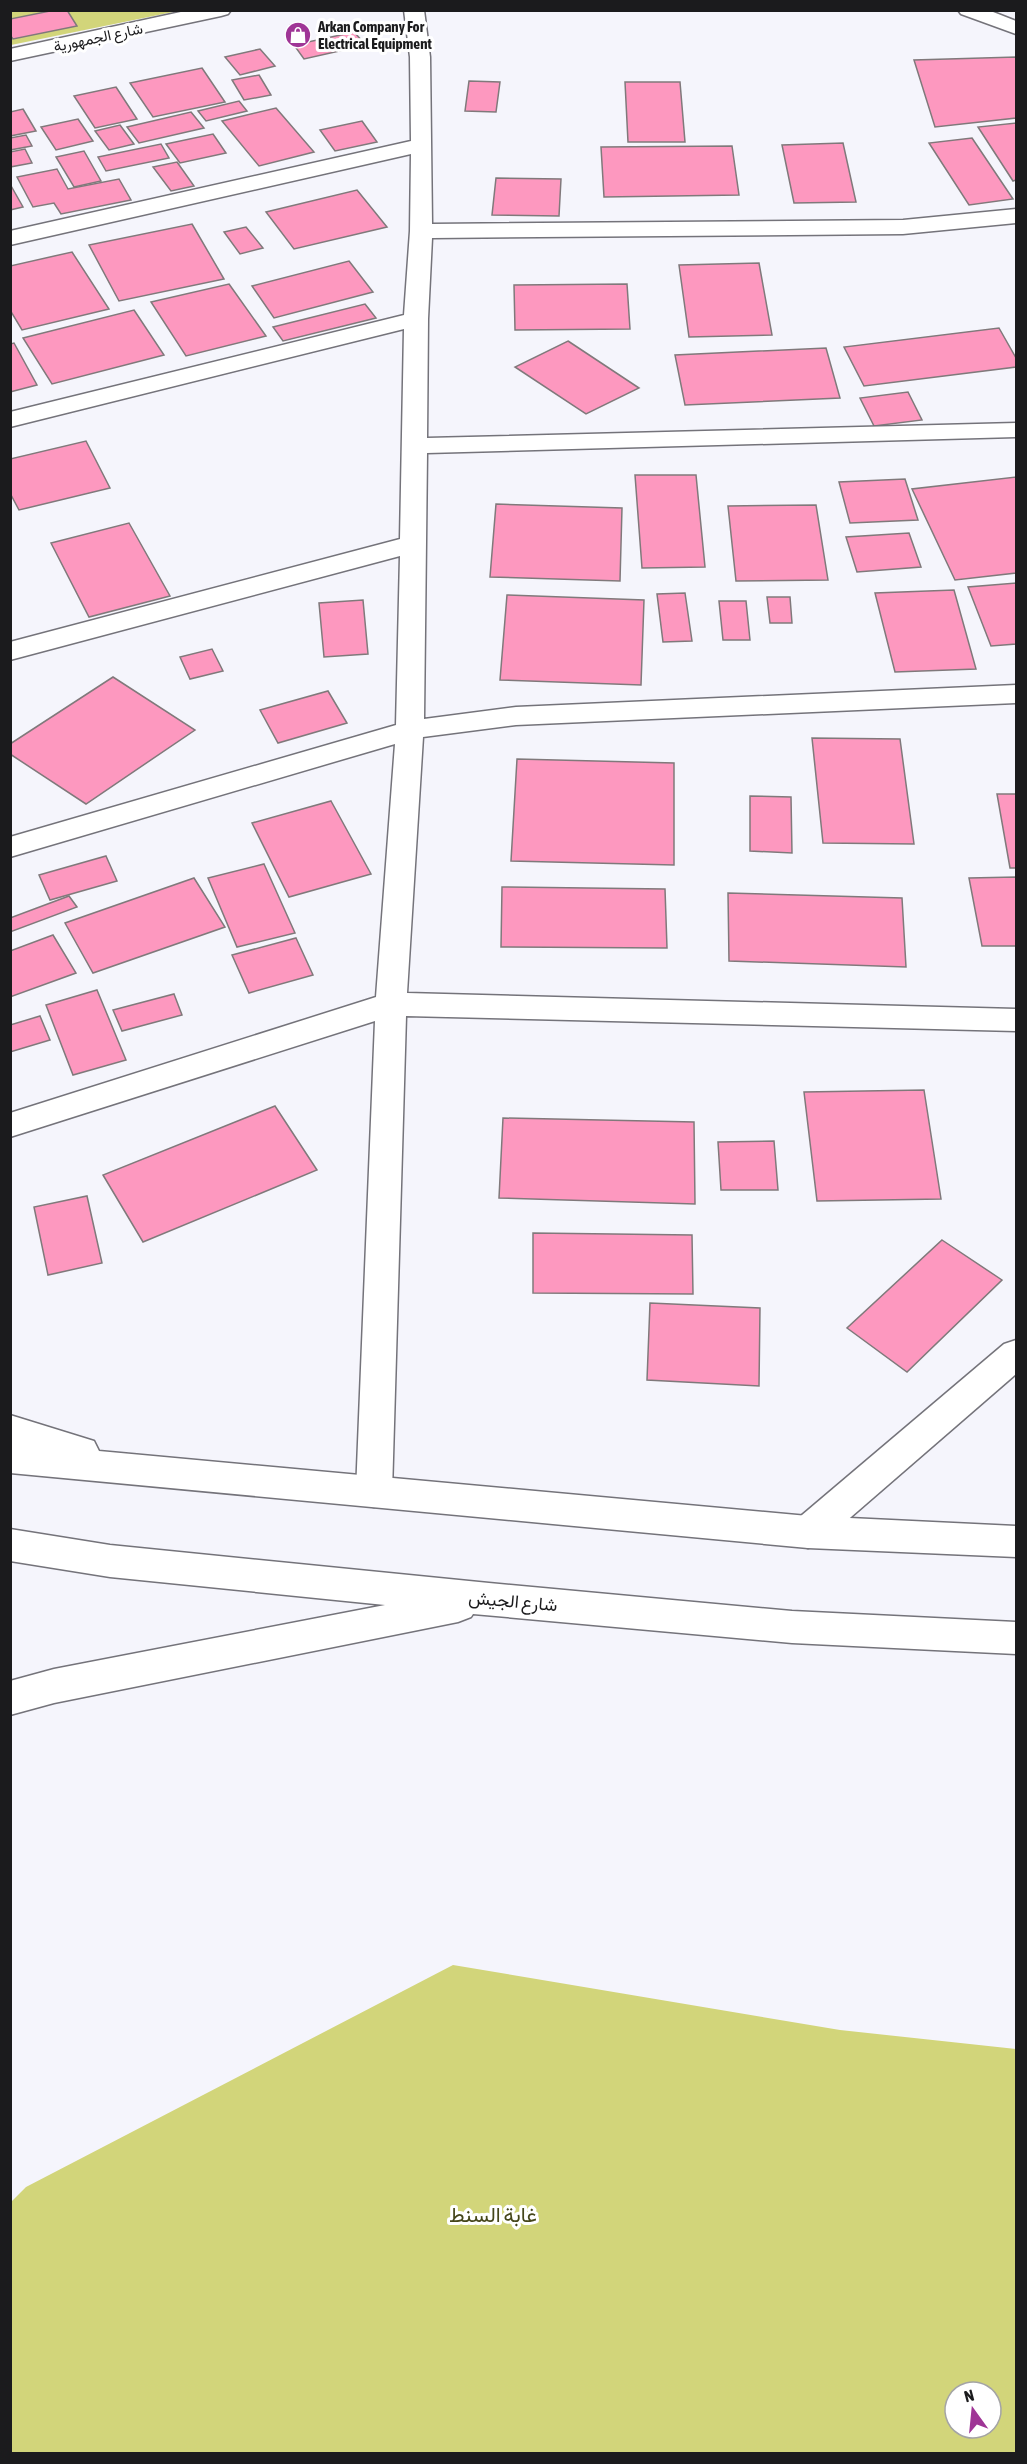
<svg xmlns="http://www.w3.org/2000/svg" width="1027" height="2464" font-family="'Asap Condensed',Vazirmatn,sans-serif">
<style>
.green{fill:#d2d57a;fill-rule:evenodd}
.building{fill:#fd98bf;stroke:#80797b;stroke-width:1.5}
.lines{fill:none;stroke-linecap:round;stroke-linejoin:round}
.minor-casing{stroke:#74737a;stroke-width:3}
.major-casing{stroke:#74737a;stroke-width:3}
.highway-casing{stroke:#74737a;stroke-width:3}
.minor{fill:#fff;fill-rule:evenodd}
.major{fill:#fff;fill-rule:evenodd}
.highway{fill:#fff;fill-rule:evenodd}
.labels{text-anchor:middle;dominant-baseline:central;stroke-width:6;stroke-linejoin:round;paint-order:stroke}
.far-poi-label{font-size:15px;font-weight:bold;fill:#1b1b1d;stroke:#fff;text-anchor:start}
.far-street-label{font-size:15px;fill:#1b1b1d;stroke:#fff}
.street-label{font-size:18px;fill:#1b1b1d;stroke:#fff}
.near-park-label{font-size:21px;fill:#45461a;stroke:#fff}
</style>
<rect width="100%" height="100%" fill="#f5f5fc"/>
<g class="green">
<polygon points="11,11 178,11 11,45"/>
<path d="M453,1965L840,2030L1016,2049V2453H11V2202L26,2187ZM955,2392H991V2428H955Z"/>
</g>
<g class="building">
<polygon points="55,10 67,10 77,26 13,39 10,35 10,19"/>
<polygon points="354,32 366,45 304,59 294,45"/>
<polygon points="260,49 275,66 240,75 225,57"/>
<polygon points="1016,57 1016,118 935,127 914,60"/>
<polygon points="202,68 225,102 153,117 130,83"/>
<polygon points="259,75 271,95 244,100 232,80"/>
<polygon points="469,81 500,82 496,112 465,111"/>
<polygon points="625,82 680,82 685,142 628,142"/>
<polygon points="116,87 137,119 95,128 74,96"/>
<polygon points="239,101 247,111 206,121 198,111"/>
<polygon points="276,108 314,152 259,166 222,121"/>
<polygon points="23,109 36,131 10,136 10,112"/>
<polygon points="191,112 204,128 139,143 127,127"/>
<polygon points="78,119 93,141 56,150 41,127"/>
<polygon points="362,121 377,142 335,151 320,130"/>
<polygon points="1016,123 1016,180 1013,181 978,127"/>
<polygon points="120,125 134,144 109,150 95,131"/>
<polygon points="213,134 226,153 180,163 166,144"/>
<polygon points="26,135 32,146 10,150 10,138"/>
<polygon points="972,138 1013,199 969,205 929,143"/>
<polygon points="843,143 856,202 794,203 782,145"/>
<polygon points="161,144 169,158 106,171 98,157"/>
<polygon points="732,146 739,195 604,197 601,147"/>
<polygon points="25,149 32,163 10,167 10,152"/>
<polygon points="84,151 101,181 74,187 56,157"/>
<polygon points="177,162 194,186 171,191 153,167"/>
<polygon points="57,169 68,189 119,179 131,200 61,214 54,203 33,207 17,177"/>
<polygon points="496,178 561,179 559,216 492,215"/>
<polygon points="10,184 23,207 10,210"/>
<polygon points="357,190 387,227 294,249 266,212"/>
<polygon points="192,224 224,279 119,301 89,245"/>
<polygon points="246,227 263,248 240,254 224,232"/>
<polygon points="72,252 109,309 22,330 10,310 10,266"/>
<polygon points="349,261 373,292 274,318 252,286"/>
<polygon points="759,263 772,335 689,337 679,265"/>
<polygon points="229,284 266,336 186,356 151,302"/>
<polygon points="627,284 630,329 515,330 514,285"/>
<polygon points="365,304 376,318 283,341 273,327"/>
<polygon points="134,310 164,355 52,384 23,338"/>
<polygon points="999,328 1016,358 1016,367 864,386 844,347"/>
<polygon points="568,341 639,388 586,414 515,367"/>
<polygon points="14,343 37,385 10,392 10,344"/>
<polygon points="826,348 840,398 685,405 675,355"/>
<polygon points="908,392 922,420 874,426 860,398"/>
<polygon points="86,441 110,488 19,510 10,493 10,459"/>
<polygon points="635,475 696,475 705,567 642,568"/>
<polygon points="1016,477 1016,573 955,580 912,489"/>
<polygon points="905,479 918,520 850,523 839,482"/>
<polygon points="496,504 622,508 620,581 490,577"/>
<polygon points="816,505 828,580 736,581 728,506"/>
<polygon points="129,523 170,596 89,617 51,543"/>
<polygon points="909,533 921,567 857,572 846,537"/>
<polygon points="1016,583 1016,644 991,646 968,587"/>
<polygon points="954,590 976,669 895,672 875,593"/>
<polygon points="685,593 692,641 663,642 657,594"/>
<polygon points="507,595 644,600 641,685 500,680"/>
<polygon points="767,597 790,597 792,623 770,623"/>
<polygon points="363,600 368,654 324,657 319,603"/>
<polygon points="719,601 746,601 750,640 723,640"/>
<polygon points="212,649 223,671 190,679 180,657"/>
<polygon points="113,677 195,730 86,804 10,754 10,744"/>
<polygon points="328,691 347,723 278,743 260,710"/>
<polygon points="812,738 900,739 914,844 823,843"/>
<polygon points="517,759 674,763 674,865 511,861"/>
<polygon points="997,794 1016,794 1016,868 1010,868"/>
<polygon points="750,796 791,797 792,853 750,851"/>
<polygon points="331,801 371,874 289,897 252,823"/>
<polygon points="106,856 117,881 50,900 39,875"/>
<polygon points="264,864 295,933 237,947 208,878"/>
<polygon points="1016,877 1016,946 982,946 969,878"/>
<polygon points="194,878 225,927 93,973 65,923"/>
<polygon points="502,887 665,889 667,948 501,947"/>
<polygon points="728,893 902,898 906,967 729,961"/>
<polygon points="69,896 77,907 10,932 10,918"/>
<polygon points="53,935 76,973 10,997 10,951"/>
<polygon points="296,938 313,975 249,993 232,955"/>
<polygon points="97,990 126,1060 73,1075 46,1005"/>
<polygon points="174,994 182,1015 122,1031 113,1010"/>
<polygon points="40,1016 50,1040 10,1052 10,1025"/>
<polygon points="924,1090 941,1199 817,1201 804,1092"/>
<polygon points="275,1106 317,1170 143,1242 103,1175"/>
<polygon points="503,1118 694,1122 695,1204 499,1198"/>
<polygon points="774,1141 778,1190 721,1190 718,1142"/>
<polygon points="87,1196 102,1263 48,1275 34,1207"/>
<polygon points="533,1233 692,1235 693,1294 533,1293"/>
<polygon points="942,1240 1002,1280 907,1372 847,1328"/>
<polygon points="650,1303 760,1308 759,1386 647,1380"/>
</g>
<g class="lines">
<g class="minor-casing">
<g id="minor">
<polygon points="404,10 424,10 430,57 432,224 903,220 1016,209 1016,223 903,234 432,238 428,319 427,438 1016,423 1016,437 427,453 424,719 516,707 1016,685 1016,703 516,725 423,737 407,993 1016,1009 1016,1031 406,1016 392,1492 387,1503 374,1507 361,1503 356,1492 375,1021 10,1137 10,1113 376,997 395,744 10,857 10,837 396,725 400,556 10,660 10,642 400,539 404,329 10,427 10,412 404,315 410,231 411,154 10,245 10,231 411,141 410,57"/>
<polygon points="958,10 988,10 1016,21 1016,34 961,14"/>
<polygon points="1016,1340 1016,1374 821,1543 808,1548 795,1543 790,1532 795,1521 1004,1344"/>
</g>
</g>
<g class="major-casing">
<polygon id="major" points="190,10 231,10 228,14 221,16 10,61 10,49"/>
</g>
<g class="highway-casing">
<g id="highway">
<polygon points="10,1415 94,1441 99,1451 808,1516 1016,1526 1016,1557 808,1548 10,1473"/>
<polygon points="10,1529 110,1545 489,1583 792,1611 1016,1622 1016,1654 792,1643 473,1614 471,1617 458,1622 54,1703 10,1715 10,1681 54,1669 385,1605 110,1577 10,1561"/>
</g>
</g>
<use href="#minor" class="minor"/>
<use href="#major" class="major"/>
<use href="#highway" class="highway"/>
</g>
<defs>
<g id="shop-disc" transform="scale(1.35)"><circle r="9.5" fill="#9f3596" stroke="#fff"/><path d="M-5-2.5h2.3a2.7 3.5 0 0 1 5.4 0H5L5.5 6h-11ZM-1.5-2.5h3a1.5 2.3 0 0 0-3 0Z" fill="#fff"/></g>
</defs>
<g fill-rule="evenodd">
<use href="#shop-disc" x="298" y="35"/>
</g>
<g class="labels">
<g class="far-poi-label">
<text x="318" y="26">Arkan Company For<tspan x="318" dy="17">Electrical Equipment</tspan></text>
</g>
<g class="far-street-label">
<text transform="translate(98 37) rotate(-12)">شارع الجمهورية</text>
</g>
<g class="street-label">
<text transform="translate(513 1601) rotate(5)">شارع الجيش</text>
</g>
<g class="near-park-label">
<text x="493" y="2214">غابة السنط</text>
</g>
</g>
<rect width="1027" height="2464" fill="none" stroke="#1b1b1d" stroke-width="24"/>
<g transform="translate(973 2410) rotate(345)"><circle r="28" fill="#ffffff" stroke="#a4a4a5" stroke-width="1.5"/>
<path d="M0-4.5L10 22L0 15L-10 22Z" fill="#9f3596"/>
<text y="-9" font-size="16" font-weight="bold" text-anchor="middle" fill="#1b1b1d">N</text>
</g>
</svg>
